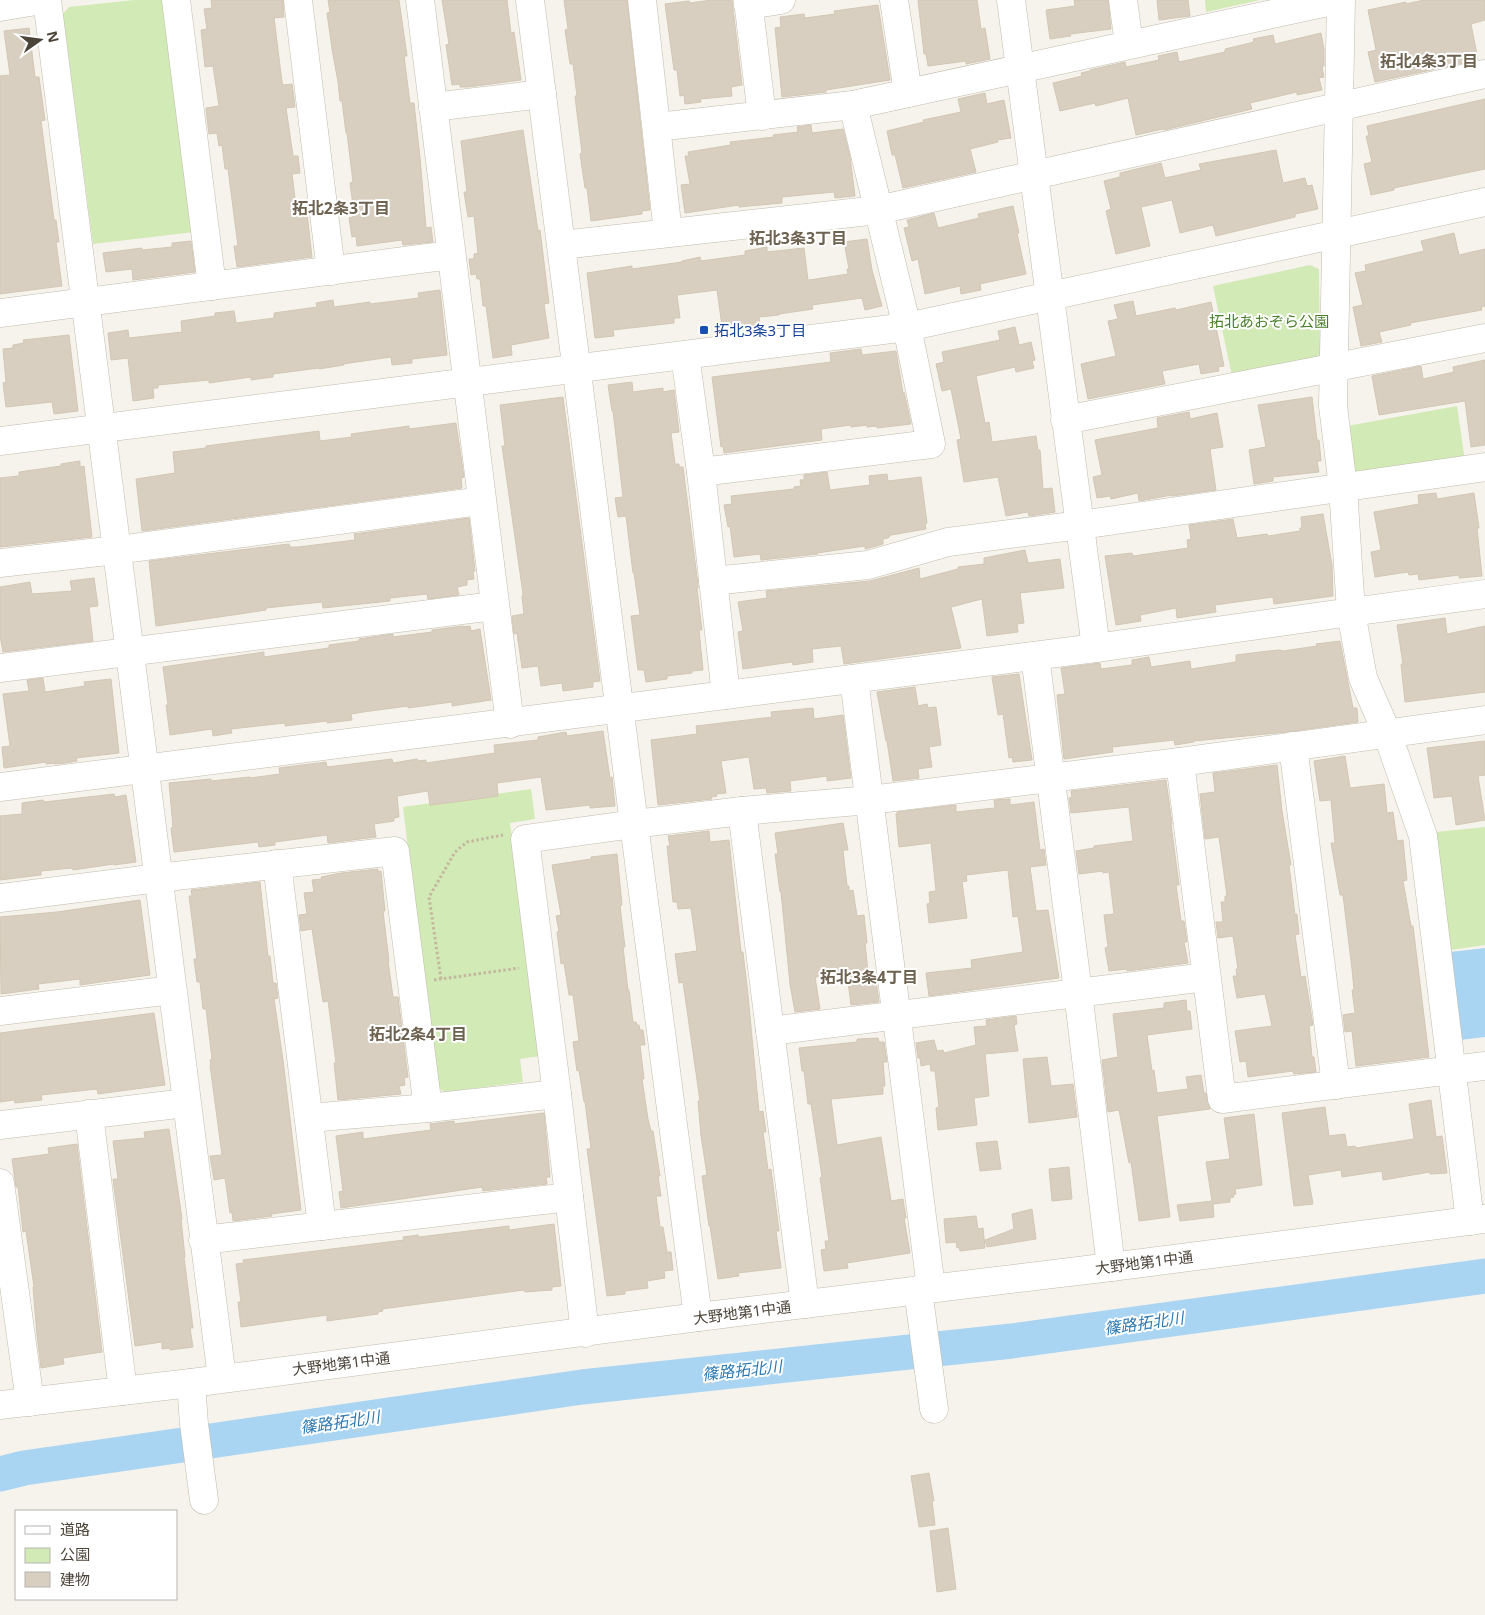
<svg xmlns="http://www.w3.org/2000/svg" width="1485" height="1615" font-family="'Noto Sans','Noto Sans JP',sans-serif">
<style>
.green{fill:#d2eab5}
.water{fill:#a9d4f2}
.lines{fill:none;stroke-linecap:round;stroke-linejoin:round}
.river{stroke:#a9d4f2;stroke-width:35}
.building{fill:#d8cfc1;stroke:#d3c7b4}
.minor-casing{stroke:#c2bbae;stroke-width:29}
.path{stroke:#c4b79f;stroke-width:3;stroke-dasharray:2.5 2.5;stroke-linecap:butt}
.minor{stroke:#fff;stroke-width:28}
.transit-dot{fill:#1a4fb4;stroke:#fff;stroke-width:2}
.labels{text-anchor:middle;dominant-baseline:central;stroke-width:4;stroke-linejoin:round;paint-order:stroke}
.park-label{font-size:15px;fill:#4a7f2a;stroke:#fff}
.transit-label{font-size:15px;fill:#164399;stroke:#fff;text-anchor:start}
.street-label{font-size:15px;fill:#4b4439;stroke:#fff}
.neighbourhood-label{font-size:16px;font-weight:bold;fill:#6e6250;stroke:#fff}
.water-label{font-size:16px;font-style:italic;fill:#2e7ab2;stroke:#fff}
</style>
<rect width="100%" height="100%" fill="#f6f3ec"/>
<g class="green">
<polygon points="134,0 163,0 194,232 93,244 63,14 69,7"/>
<polygon points="1205,0 1260,0 1206,12"/>
<polygon points="1310,265 1319,269 1320,354 1314,360 1232,376 1213,286"/>
<polygon points="1457,406 1465,461 1362,477 1353,471 1347,426"/>
<polygon points="531,789 535,819 510,823 540,1056 520,1059 523,1082 445,1092 437,1087 403,807"/>
<polygon points="1485,827 1485,945 1450,950 1436,832"/>
</g>
<polygon class="water" points="1485,948 1485,1037 1460,1040 1450,952"/>
<g class="lines">
<polyline class="river" points="0,1474 24,1468 582,1387 1012,1341 1485,1276"/>
</g>
<g class="building">
<polygon points="211,0 283,0 284,17 274,18 282,82 283,85 292,84 295,107 286,108 293,156 298,156 300,173 292,174 297,214 307,213 312,257 237,267 234,246 238,246 228,169 225,169 222,145 219,146 217,133 209,134 207,118 206,108 219,106 213,66 205,67 201,30 207,29 204,9 212,8"/>
<polygon points="328,0 399,0 407,56 404,56 410,103 414,103 420,158 426,228 431,227 433,242 403,245 402,240 357,246 356,236 352,237 349,218 353,217 352,214 354,213 350,183 353,182 347,133 346,133 342,101 340,101 338,82 332,49 327,13 330,12"/>
<polygon points="442,0 507,0 511,33 514,32 521,80 468,87 460,87 460,84 452,85 446,45 449,44"/>
<polygon points="564,0 627,0 650,210 642,211 642,214 591,221 587,188 585,188 580,154 582,153 576,105 575,96 577,96 573,64 570,64 565,30 568,29"/>
<polygon points="712,0 732,0 742,85 731,87 732,96 700,99 701,102 685,104 684,95 680,96 677,70 674,70 665,4 689,1 690,3"/>
<polygon points="918,0 977,0 981,29 985,28 990,59 966,64 966,61 928,66 926,54 924,54"/>
<polygon points="1074,0 1108,0 1111,29 1070,34 1071,36 1050,39 1046,10 1075,6"/>
<polygon points="1157,0 1188,0 1190,16 1159,20"/>
<polygon points="1424,0 1485,0 1485,20 1471,24 1478,60 1375,82 1368,52 1376,50 1368,10 1406,2 1406,4"/>
<polygon points="878,5 890,80 826,90 826,92 782,97 775,28 781,27 780,17 804,14 805,18 835,14 834,11"/>
<polygon points="29,28 35,77 39,77 45,120 41,121 54,220 56,220 59,242 56,242 62,286 0,294 0,76 10,75 4,31"/>
<polygon points="1321,33 1324,49 1324,66 1322,67 1324,77 1319,78 1322,90 1297,95 1297,92 1250,103 1252,109 1164,130 1163,129 1136,135 1128,98 1096,106 1095,103 1060,111 1053,83 1082,76 1081,73 1090,71 1090,70 1125,62 1126,67 1159,60 1158,56 1177,52 1179,62 1225,52 1225,49 1254,42 1253,39 1273,35 1275,44"/>
<polygon points="985,93 987,104 1004,100 1011,138 997,140 998,142 970,149 976,172 903,188 895,155 892,155 887,131 924,122 923,120 961,112 958,99"/>
<polygon points="1485,99 1485,169 1394,188 1394,190 1371,195 1364,164 1372,162 1366,136 1369,136 1367,126"/>
<polygon points="811,125 812,133 843,129 850,157 855,196 835,198 834,192 782,197 782,203 739,207 739,205 685,213 681,185 690,184 685,156 689,156 688,152 731,145 730,142 774,137 773,135 798,132 797,127"/>
<polygon points="523,130 538,231 540,230 549,303 544,304 549,338 511,345 512,355 493,358 486,306 483,306 480,279 477,279 476,274 471,275 469,259 474,259 474,254 478,253 474,216 468,217 464,192 467,192 461,141"/>
<polygon points="1276,150 1283,183 1305,178 1307,186 1312,185 1318,209 1295,214 1295,217 1216,236 1213,225 1180,233 1172,200 1141,207 1150,246 1116,254 1106,211 1111,209 1104,181 1120,177 1120,173 1161,163 1165,178 1201,170 1199,164"/>
<polygon points="1013,206 1019,233 1017,233 1026,274 980,284 981,290 961,294 960,286 925,294 918,259 912,261 904,228 909,227 907,220 934,213 938,228 979,218 978,214"/>
<polygon points="1454,233 1459,255 1485,249 1485,306 1481,307 1482,310 1410,323 1411,325 1379,332 1382,342 1361,346 1353,307 1363,305 1355,273 1366,271 1365,265 1424,251 1421,241"/>
<polygon points="867,239 872,270 882,306 865,310 862,298 812,305 813,309 779,314 779,315 759,317 760,324 735,329 734,323 722,326 717,290 677,295 680,318 674,318 674,323 613,330 614,336 595,338 587,273 632,266 632,269 682,262 682,261 700,257 701,261 745,255 745,251 767,247 767,252 804,248 808,280 809,280 848,274 847,269 849,269 844,242"/>
<polygon points="191,241 195,272 133,280 132,269 106,272 103,253 142,248 142,250 172,247 172,243"/>
<polygon points="440,290 447,355 412,359 412,363 392,365 391,357 343,364 344,365 319,369 319,368 273,374 273,377 251,380 251,377 209,383 209,380 158,385 158,388 153,388 154,398 133,401 128,358 111,360 108,333 128,330 129,338 182,332 181,321 215,316 215,313 234,311 236,323 274,318 274,313 317,307 316,303 333,300 334,307 370,302 370,304 419,298 418,293"/>
<polygon points="1133,301 1136,316 1175,308 1176,310 1211,302 1224,366 1218,367 1219,371 1201,374 1199,364 1162,371 1165,384 1088,399 1081,364 1116,356 1108,321 1118,319 1114,305"/>
<polygon points="1015,327 1019,345 1031,342 1035,360 1032,361 1034,368 1016,372 1015,367 976,376 985,423 989,422 992,442 1036,436 1038,450 1040,450 1043,489 1052,488 1055,512 1029,516 1028,512 1006,516 998,477 964,482 957,440 961,439 951,389 942,391 936,364 944,362 942,352 1000,340 998,331"/>
<polygon points="69,335 78,411 54,414 52,402 6,407 3,383 6,382 3,349 13,348 13,345 24,343 23,340"/>
<polygon points="861,349 862,355 896,351 903,393 904,392 911,424 877,428 877,426 867,427 867,425 851,427 851,425 821,429 822,440 724,453 723,446 721,447 712,377 831,362 830,353"/>
<polygon points="1485,360 1485,445 1471,447 1465,401 1379,415 1372,376 1421,366 1423,379 1454,372 1453,367"/>
<polygon points="632,382 633,392 663,388 663,392 674,390 679,432 671,433 675,464 679,464 679,467 683,467 698,585 698,588 697,589 702,630 699,630 703,670 692,671 692,673 667,676 667,679 646,682 644,670 638,670 631,616 640,615 634,573 633,573 626,516 618,517 615,498 623,497 613,411 612,411 608,385"/>
<polygon points="563,397 600,681 593,682 593,687 563,691 562,683 541,686 538,666 522,668 517,633 514,634 512,616 524,614 522,597 523,594 502,446 505,446 500,405"/>
<polygon points="1312,397 1317,440 1319,440 1321,461 1317,461 1319,472 1273,477 1273,481 1254,484 1249,450 1266,447 1258,405"/>
<polygon points="1189,412 1190,419 1217,413 1223,447 1210,449 1216,490 1172,496 1172,495 1139,501 1138,493 1111,499 1110,496 1097,498 1093,477 1102,475 1095,440 1158,428 1157,418"/>
<polygon points="456,423 464,477 461,478 462,488 142,531 136,479 175,473 173,452 206,448 206,446 319,431 320,441 352,437 351,434 409,426 409,429"/>
<polygon points="80,461 80,467 84,466 92,537 0,547 0,478 19,476 19,472 61,466 61,464"/>
<polygon points="827,472 830,490 870,485 869,476 887,474 888,481 921,477 927,523 925,524 926,529 891,535 888,538 883,539 883,544 869,548 865,549 865,546 817,553 818,554 761,560 760,554 734,557 730,526 728,527 724,505 732,504 731,496 794,489 794,487 801,486 800,480 804,480 804,475"/>
<polygon points="1436,493 1437,499 1474,493 1479,528 1477,528 1482,576 1459,578 1459,575 1419,580 1418,574 1409,575 1408,572 1375,577 1371,552 1381,550 1374,512 1419,504 1418,495"/>
<polygon points="1323,514 1332,565 1333,596 1274,604 1273,597 1215,605 1216,612 1177,618 1176,608 1140,615 1141,621 1116,625 1105,556 1132,553 1133,556 1188,548 1187,540 1191,539 1189,525 1233,519 1237,538 1267,534 1268,536 1300,531 1300,528 1302,528 1301,517"/>
<polygon points="469,518 475,571 473,571 474,579 467,580 467,585 457,587 459,595 428,599 427,594 390,598 390,601 323,608 322,602 266,608 266,610 240,614 156,626 149,561 289,544 290,547 298,547 355,540 354,534 362,533"/>
<polygon points="1025,550 1028,563 1060,559 1064,588 1020,593 1024,623 1017,624 1018,632 987,636 982,599 951,607 961,648 844,664 841,646 812,649 813,662 793,665 792,662 743,669 738,632 743,631 738,602 767,598 766,591 870,581 919,568 920,579 958,569 958,567 984,564 984,558"/>
<polygon points="94,578 98,606 89,607 93,641 3,652 0,636 0,587 30,582 32,594 72,591 70,581"/>
<polygon points="1445,618 1447,634 1485,626 1485,692 1405,702 1401,664 1403,664 1397,625"/>
<polygon points="463,626 463,627 470,626 471,631 480,629 491,700 452,706 452,702 408,708 408,706 363,712 351,714 352,720 327,723 327,721 285,726 285,723 231,729 232,733 213,736 212,729 170,735 166,705 168,705 163,667 264,652 264,657 329,648 329,645 359,641 359,639 393,634 393,637 432,632 432,630"/>
<polygon points="1340,641 1353,708 1357,708 1358,722 1287,732 1194,741 1194,742 1175,745 1174,740 1112,747 1113,752 1064,759 1057,695 1065,694 1061,668 1100,663 1101,669 1132,665 1132,660 1149,657 1151,667 1190,661 1191,669 1236,662 1236,655 1268,651 1280,650 1283,651 1317,646 1316,644"/>
<polygon points="1019,674 1032,760 1013,762 1012,757 1009,758 1003,714 998,715 992,677"/>
<polygon points="43,678 45,692 85,686 84,682 111,679 119,753 76,758 77,761 65,763 55,764 55,763 46,764 46,762 4,768 2,747 10,746 3,694 29,691 27,680"/>
<polygon points="915,687 918,706 927,704 928,708 936,707 941,745 929,747 932,767 918,769 919,778 893,781 887,741 886,741 877,692"/>
<polygon points="813,708 814,719 843,715 851,778 827,781 827,776 790,781 791,791 767,793 766,788 754,789 749,757 721,761 726,793 716,794 717,796 711,797 712,799 658,805 651,740 697,734 696,726 772,717 771,712"/>
<polygon points="603,731 610,778 612,777 615,806 590,808 590,805 546,810 541,777 497,783 498,796 463,801 430,805 428,791 397,796 399,817 394,818 394,821 374,824 376,837 328,843 327,835 275,842 275,845 259,847 258,842 174,852 171,828 173,827 169,783 211,779 211,781 250,777 250,778 280,774 279,768 326,762 327,767 392,759 393,763 417,759 418,761 426,760 426,763 495,753 494,745 538,740 538,737 566,732 567,736"/>
<polygon points="1485,741 1485,775 1478,776 1485,820 1456,825 1452,796 1434,798 1427,748"/>
<polygon points="1345,756 1350,788 1384,784 1387,813 1393,812 1397,841 1403,840 1407,880 1403,881 1411,926 1413,926 1429,1057 1356,1066 1352,1031 1345,1032 1343,1015 1355,1013 1352,990 1354,990 1352,969 1343,895 1340,895 1331,843 1335,843 1331,800 1320,801 1314,761"/>
<polygon points="1277,765 1282,811 1291,865 1289,865 1295,915 1297,914 1299,934 1295,935 1301,977 1305,976 1313,1025 1309,1026 1312,1057 1314,1057 1316,1072 1294,1074 1293,1071 1248,1077 1246,1061 1240,1062 1235,1031 1272,1026 1265,994 1237,998 1233,976 1237,976 1236,969 1238,969 1233,936 1218,938 1216,922 1223,922 1221,902 1225,902 1225,896 1227,896 1219,837 1205,839 1200,794 1215,792 1213,773"/>
<polygon points="1166,780 1172,824 1171,824 1179,885 1176,885 1181,921 1184,921 1187,942 1184,942 1188,963 1127,971 1127,969 1109,971 1105,948 1108,947 1104,915 1114,914 1109,872 1103,873 1103,871 1079,874 1076,851 1094,848 1094,846 1133,841 1129,807 1071,813 1069,798 1072,797 1071,791"/>
<polygon points="114,794 115,797 126,795 136,862 114,865 114,864 73,870 72,868 41,871 41,875 0,880 0,816 22,814 22,803 43,800 44,802"/>
<polygon points="1010,799 1010,805 1034,802 1040,850 1044,849 1046,865 1030,867 1036,911 1048,910 1059,978 929,996 926,973 972,968 971,960 1023,952 1018,916 1013,917 1008,870 966,875 967,881 962,882 967,918 929,923 927,904 930,903 929,892 936,891 931,843 899,847 896,814 897,814 897,812 956,805 956,812 995,808 994,800"/>
<polygon points="843,823 848,850 843,850 847,886 849,886 849,891 853,890 857,916 864,915 867,943 865,943 869,982 876,981 879,1002 851,1005 847,974 815,977 820,1009 795,1012 790,984 781,892 780,892 775,854 778,854 775,833"/>
<polygon points="709,831 710,842 729,840 741,952 743,952 748,995 759,1112 763,1111 766,1132 763,1132 768,1170 771,1169 779,1231 776,1231 781,1268 738,1273 739,1276 718,1279 710,1226 709,1226 702,1176 707,1175 701,1136 698,1101 700,1101 683,982 679,983 675,954 697,951 691,908 678,909 677,902 673,902 667,846 670,846 668,836"/>
<polygon points="617,854 622,905 620,906 625,947 623,947 628,990 629,990 633,1022 636,1022 637,1025 639,1025 640,1030 643,1030 645,1045 640,1045 644,1079 642,1079 648,1119 651,1131 653,1131 660,1176 658,1176 661,1196 656,1196 660,1227 663,1227 667,1252 671,1252 673,1270 664,1271 665,1278 647,1281 648,1288 625,1291 625,1294 607,1296 587,1149 591,1149 585,1102 584,1102 579,1070 577,1071 573,1042 579,1041 573,995 569,995 564,963 561,964 557,932 559,931 556,916 561,915 552,865 591,859 591,857"/>
<polygon points="378,869 378,872 381,871 385,911 383,911 389,961 388,961 393,997 398,997 408,1077 404,1078 405,1085 399,1086 401,1094 338,1100 334,1063 336,1063 328,1001 323,1002 312,929 301,931 299,915 307,914 304,893 314,892 312,880 322,879 321,877 341,873"/>
<polygon points="260,882 268,956 270,956 273,983 276,983 278,998 274,999 283,1060 301,1210 271,1214 272,1216 233,1221 232,1212 230,1213 225,1178 214,1180 210,1156 222,1155 210,1065 211,1065 210,1060 212,1059 206,1009 203,1009 200,982 197,982 194,959 197,959 189,896 192,896 191,890"/>
<polygon points="140,900 150,975 80,985 80,979 38,984 39,989 1,994 0,917 57,912"/>
<polygon points="1186,1000 1187,1011 1190,1011 1192,1029 1147,1035 1152,1071 1154,1070 1157,1093 1188,1089 1186,1077 1201,1075 1204,1093 1206,1093 1210,1109 1157,1116 1170,1217 1139,1221 1131,1162 1129,1163 1119,1110 1108,1112 1102,1060 1118,1057 1113,1014 1164,1008 1164,1003"/>
<polygon points="154,1013 165,1085 98,1094 97,1089 41,1095 42,1100 15,1103 14,1100 0,1102 0,1033"/>
<polygon points="1016,1016 1017,1024 1014,1025 1018,1051 985,1054 989,1096 974,1098 977,1125 938,1130 936,1108 939,1107 935,1071 931,1071 930,1064 921,1066 920,1058 918,1058 916,1043 934,1040 937,1051 943,1050 944,1053 976,1045 974,1027 987,1026 986,1020"/>
<polygon points="878,1038 879,1042 884,1042 887,1062 883,1062 885,1086 883,1086 883,1094 831,1099 837,1145 881,1137 891,1201 903,1199 906,1218 904,1218 910,1253 847,1263 848,1268 824,1271 821,1250 826,1249 825,1241 829,1241 820,1178 822,1177 811,1104 808,1104 804,1071 802,1071 799,1048 857,1042 857,1039"/>
<polygon points="1047,1057 1051,1086 1073,1084 1077,1117 1029,1123 1023,1059"/>
<polygon points="1431,1100 1436,1137 1442,1136 1447,1173 1430,1174 1430,1172 1383,1180 1382,1171 1342,1177 1341,1170 1308,1175 1313,1204 1294,1206 1282,1113 1325,1107 1329,1136 1345,1134 1347,1147 1355,1146 1356,1148 1414,1139 1409,1104"/>
<polygon points="544,1113 550,1177 546,1177 547,1184 483,1191 482,1187 341,1208 339,1192 343,1191 336,1136 363,1132 363,1139 431,1130 430,1124 454,1121 454,1124"/>
<polygon points="1254,1114 1262,1185 1235,1189 1236,1194 1233,1195 1234,1197 1230,1198 1230,1202 1213,1204 1214,1217 1180,1221 1177,1205 1212,1201 1206,1162 1230,1159 1224,1118"/>
<polygon points="169,1129 182,1219 181,1219 185,1257 184,1257 193,1328 190,1328 193,1347 170,1350 170,1348 162,1349 162,1342 135,1346 113,1179 118,1179 113,1141 145,1138 144,1132"/>
<polygon points="997,1141 1001,1169 980,1171 976,1143"/>
<polygon points="77,1144 102,1352 63,1358 64,1364 41,1368 37,1335 33,1287 34,1287 26,1231 23,1232 18,1187 16,1187 12,1159 49,1154 48,1148"/>
<polygon points="1069,1167 1072,1199 1052,1201 1049,1169"/>
<polygon points="1032,1209 1036,1239 987,1247 985,1240 1014,1229 1012,1214"/>
<polygon points="976,1216 978,1229 983,1228 985,1248 960,1251 959,1247 957,1248 956,1242 946,1243 944,1219"/>
<polygon points="554,1224 561,1286 552,1287 552,1290 525,1292 524,1290 382,1309 383,1311 378,1312 378,1314 327,1321 327,1315 241,1327 238,1302 241,1302 236,1264 244,1263 243,1260 404,1240 403,1237 418,1235 419,1237 509,1226 509,1230"/>
<polygon points="929,1473 934,1501 932,1501 935,1525 919,1527 911,1476"/>
<polygon points="948,1528 956,1589 937,1592 930,1531"/>
</g>
<g class="lines">
<g class="minor-casing">
<g id="minor">
<polyline points="47,0 222,1378"/>
<polyline points="176,0 212,286"/>
<polyline points="298,0 331,271"/>
<polyline points="420,0 510,724"/>
<polyline points="530,0 634,824 698,1317"/>
<polyline points="642,0 668,233"/>
<polyline points="748,0 762,116"/>
<polyline points="894,0 908,93"/>
<polyline points="1011,0 1096,648"/>
<polyline points="1123,0 1129,44"/>
<polyline points="1341,0 1333,406 1343,487 1351,612 1363,678 1387,733 1423,836 1470,1221"/>
<polyline points="748,5 781,0"/>
<polyline points="0,7 42,0"/>
<polyline points="433,107 542,94"/>
<polyline points="657,127 853,105 1337,0"/>
<polyline points="562,245 878,210 1485,74"/>
<polyline points="0,313 451,255"/>
<polyline points="685,355 701,472 726,695"/>
<polyline points="1065,420 1485,338"/>
<polyline points="0,441 907,327 1485,202"/>
<polyline points="701,472 931,444 907,327 853,105"/>
<polyline points="0,563 117,550 481,501"/>
<polyline points="713,581 868,565 948,542 1080,525 1485,467"/>
<polyline points="1035,656 1078,992 1111,1267"/>
<polyline points="0,668 494,606"/>
<polyline points="854,679 931,1288"/>
<polyline points="1293,746 1336,1085"/>
<polyline points="1180,762 1222,1099 1485,1066"/>
<polyline points="0,787 1096,648 1351,612 1485,594"/>
<polyline points="742,811 805,1304"/>
<polyline points="277,864 322,1226"/>
<polyline points="0,898 158,878 395,851 428,1108"/>
<polyline points="0,1011 172,990"/>
<polyline points="770,1031 1206,977"/>
<polyline points="89,1114 123,1391"/>
<polyline points="309,1118 428,1108 557,1094"/>
<polyline points="0,1125 186,1103"/>
<polyline points="0,1183 30,1402"/>
<polyline points="203,1240 569,1197"/>
<polyline points="918,1290 934,1409"/>
<polyline points="585,1333 557,1094 525,839 634,824 742,811 870,800 1180,762 1485,720"/>
<polyline points="191,1383 194,1424 204,1500"/>
<polyline points="0,1405 191,1383 698,1317 1111,1267 1485,1219"/>
</g>
</g>
<g class="path">
<polyline points="441,979 429,897 455,852 467,842 503,835"/>
<polyline points="434,980 519,968"/>
</g>
<use href="#minor" class="minor"/>
</g>
<rect class="transit-dot" x="699" y="325" width="10" height="10" rx="2.5"/>
<g class="labels">
<g class="park-label">
<text x="1269" y="321">拓北あおぞら公園</text>
</g>
<g class="transit-label">
<text x="714" y="330">拓北3条3丁目</text>
</g>
<g class="street-label">
<text transform="translate(1144 1262) rotate(-7)">大野地第1中通</text>
<text transform="translate(742 1312) rotate(-7)">大野地第1中通</text>
<text transform="translate(341 1363) rotate(-7)">大野地第1中通</text>
</g>
<g class="neighbourhood-label">
<text x="1429" y="61">拓北4条3丁目</text>
<text x="341" y="208">拓北2条3丁目</text>
<text x="798" y="238">拓北3条3丁目</text>
<text x="869" y="977">拓北3条4丁目</text>
<text x="418" y="1034">拓北2条4丁目</text>
</g>
<g class="water-label">
<text transform="translate(1144 1323) rotate(-8)">篠路拓北川</text>
<text transform="translate(742 1370) rotate(-6)">篠路拓北川</text>
<text transform="translate(340 1422) rotate(-8)">篠路拓北川</text>
</g>
</g>
<rect x="15" y="1510" width="162" height="90" fill="#ffffff" stroke="#b7b4b0"/>
<rect x="25" y="1526" width="25" height="8" fill="#ffffff" stroke="#b7b4b0"/>
<text x="60" y="1535" font-size="15" fill="#4b4439">道路</text>
<rect x="25" y="1548" width="25" height="15" fill="#d2eab5" stroke="#b7b4b0"/>
<text x="60" y="1560" font-size="15" fill="#4b4439">公園</text>
<rect x="25" y="1572" width="25" height="15" fill="#d8cfc1" stroke="#b7b4b0"/>
<text x="60" y="1585" font-size="15" fill="#4b4439">建物</text>
<g transform="translate(40 40) rotate(76)" stroke="#ffffff" stroke-width="4" paint-order="stroke">
<path d="M0-4L9 19L0 12L-9 19Z" fill="#4b4439"/>
<text y="-8" font-size="14" font-weight="bold" text-anchor="middle" fill="#4b4439">N</text>
</g>
</svg>
